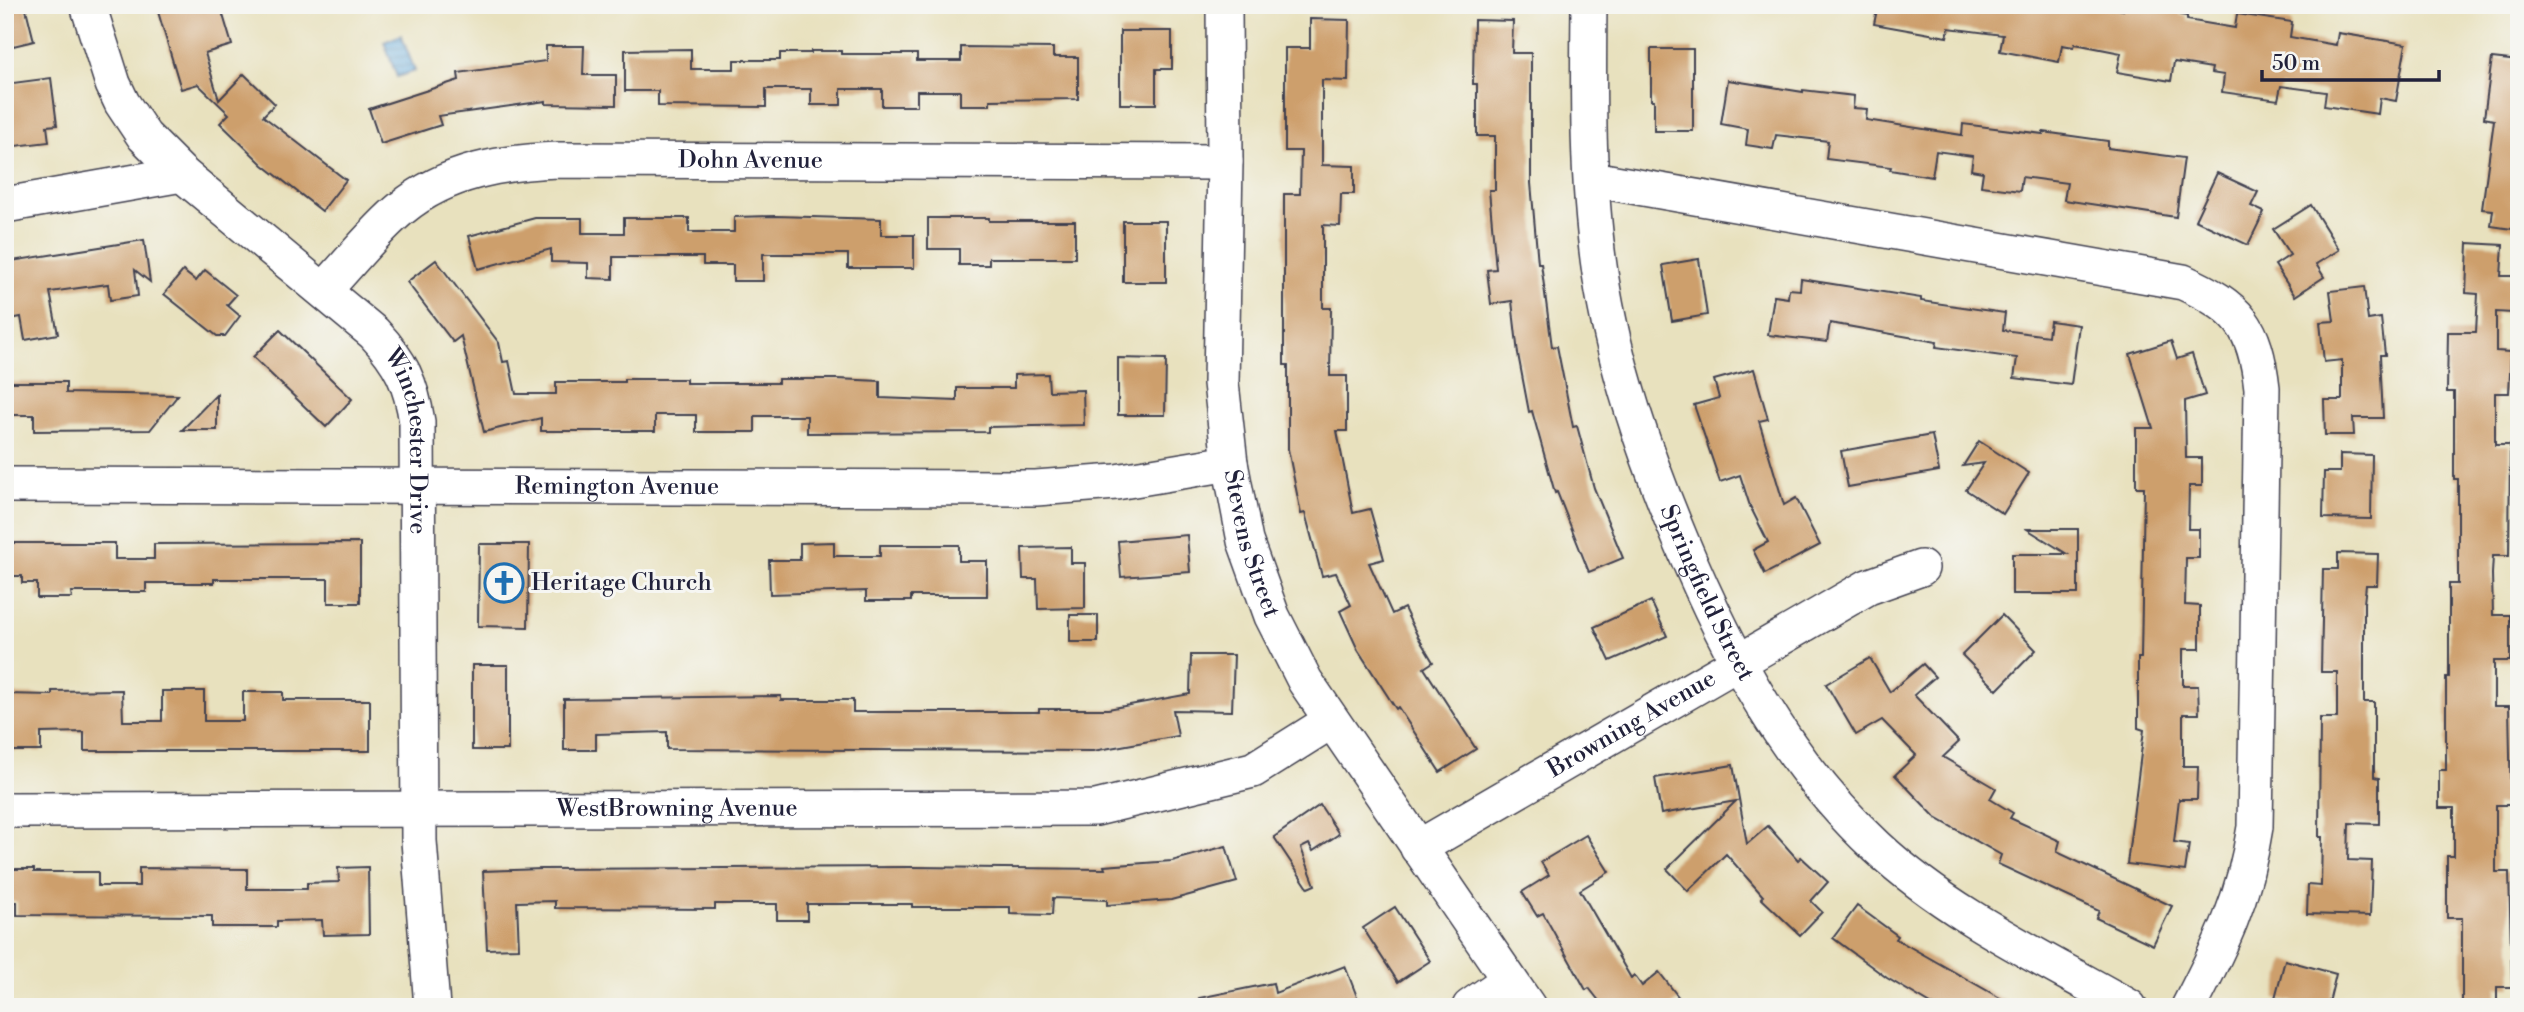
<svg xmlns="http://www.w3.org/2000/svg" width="2524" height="1012" font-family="'Libre Bodoni',serif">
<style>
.water{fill:url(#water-rules);stroke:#45678c;stroke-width:2}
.building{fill:#cd9f6c}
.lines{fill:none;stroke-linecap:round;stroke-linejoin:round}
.minor-casing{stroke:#403f4f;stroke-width:38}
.minor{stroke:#fff;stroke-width:35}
.labels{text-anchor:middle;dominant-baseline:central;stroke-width:6;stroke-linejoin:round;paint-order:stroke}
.street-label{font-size:24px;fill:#22223b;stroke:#f6f6f2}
.poi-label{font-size:24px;fill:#22223b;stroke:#f6f6f2;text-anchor:start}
</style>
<defs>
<pattern id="water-rules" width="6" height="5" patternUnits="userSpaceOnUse" patternTransform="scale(1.75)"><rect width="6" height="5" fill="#68acdd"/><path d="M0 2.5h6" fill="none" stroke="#558cb4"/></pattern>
</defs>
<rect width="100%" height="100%" fill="#f6f6f2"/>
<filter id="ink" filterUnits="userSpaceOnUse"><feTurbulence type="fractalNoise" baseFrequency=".0143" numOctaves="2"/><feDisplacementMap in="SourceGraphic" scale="14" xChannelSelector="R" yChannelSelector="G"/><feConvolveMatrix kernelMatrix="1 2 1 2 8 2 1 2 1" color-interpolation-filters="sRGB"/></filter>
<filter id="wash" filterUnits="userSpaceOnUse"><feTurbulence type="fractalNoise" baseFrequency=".00686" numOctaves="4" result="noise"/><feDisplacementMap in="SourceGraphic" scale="28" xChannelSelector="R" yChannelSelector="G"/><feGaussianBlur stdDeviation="1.57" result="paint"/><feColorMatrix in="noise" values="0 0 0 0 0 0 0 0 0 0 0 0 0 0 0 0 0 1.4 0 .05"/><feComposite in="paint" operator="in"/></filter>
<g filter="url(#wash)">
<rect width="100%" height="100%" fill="#e8e1be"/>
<polygon class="water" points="401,35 415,71 397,77 384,42"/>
<g id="blocks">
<g class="building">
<polygon points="5,5 25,5 34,41 5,48"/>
<polygon points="156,5 220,5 232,45 205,53 219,100 244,74 275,104 263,116 346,180 322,211 263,165 220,123 229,114 198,84 181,89"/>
<polygon points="1878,5 2099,5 2123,10 2124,5 2182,5 2180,15 2187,16 2187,20 2235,28 2237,14 2292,22 2290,37 2336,45 2338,33 2406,44 2396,101 2380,98 2378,114 2324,106 2326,92 2281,86 2278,100 2222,92 2224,75 2211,73 2212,68 2174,62 2171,81 2117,72 2121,53 2075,44 2074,47 2062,45 2059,62 2000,51 2003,35 1949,28 1947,37 1874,24"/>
<polygon points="1310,19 1349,20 1348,81 1322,80 1322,165 1354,166 1354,194 1341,194 1340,226 1323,225 1323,308 1331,308 1330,376 1347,376 1347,431 1337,431 1353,513 1370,509 1384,559 1369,563 1392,614 1404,608 1418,637 1433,662 1424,668 1476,749 1440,772 1398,707 1396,709 1358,650 1340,611 1351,605 1336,573 1322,576 1305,513 1301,514 1288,449 1288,365 1284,365 1284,194 1300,194 1301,151 1285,151 1285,48 1310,48"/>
<polygon points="1474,20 1513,21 1512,53 1531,53 1531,183 1538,263 1541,263 1552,347 1557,346 1573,427 1577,426 1594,488 1623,558 1589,572 1557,492 1555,493 1532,411 1529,412 1518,354 1512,301 1491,304 1487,270 1496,269 1489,190 1495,190 1495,136 1477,136 1477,84 1473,84"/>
<polygon points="1120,31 1172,31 1172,69 1156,69 1156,104 1120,104"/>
<polygon points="546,46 584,46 583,75 616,75 616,105 546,104 546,101 438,116 441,125 381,144 369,109 459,80 458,73 546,61"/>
<polygon points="961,47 1053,48 1053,57 1078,57 1078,99 990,100 990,105 960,105 960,91 917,91 917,106 882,106 882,89 841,89 841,105 811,105 811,89 766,89 766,107 658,106 658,91 625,91 625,50 691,49 691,69 734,69 734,60 780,60 780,53 811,53 811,51 841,51 841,54 917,54 917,61 961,61"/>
<polygon points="1651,49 1693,49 1693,131 1654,131 1654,100 1651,100"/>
<polygon points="2492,58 2519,61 2519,230 2491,226 2493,210 2482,209 2494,120 2484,118"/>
<polygon points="51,78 57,125 47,126 49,142 7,147 5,84"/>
<polygon points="1728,80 1803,92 1803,90 1854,96 1853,108 1867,109 1866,120 1962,135 1963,124 2043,134 2043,132 2108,141 2108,148 2184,158 2176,217 2064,200 2067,183 2022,177 2020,191 1981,186 1983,172 1971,170 1973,156 1936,151 1932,177 1890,170 1891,167 1826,159 1828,141 1776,135 1773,149 1746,145 1748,129 1721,124"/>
<polygon points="2217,173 2258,192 2251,206 2264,212 2248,245 2195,220"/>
<polygon points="2311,205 2339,250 2316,264 2324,277 2295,296 2275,265 2290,255 2273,229"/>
<polygon points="776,216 881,219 881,235 914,235 914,268 848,268 848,254 763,254 763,281 733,281 733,265 703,265 703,257 613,257 613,279 588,278 588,263 551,262 551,249 478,269 469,236 535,218 582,218 582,233 624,233 624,218 689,218 689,232 734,232 734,217"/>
<polygon points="928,218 989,218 989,221 1075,221 1075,258 989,258 989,265 959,265 959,249 928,249"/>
<rect x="1123" y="221" width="43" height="61"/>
<polygon points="144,240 150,282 135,270 138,296 110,300 108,284 50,292 58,334 25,340 21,317 5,320 5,262"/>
<polygon points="2468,243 2503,245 2501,276 2515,276 2513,313 2496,312 2496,351 2511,352 2509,393 2495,393 2495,445 2510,445 2509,556 2493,556 2492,574 2493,615 2510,615 2510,661 2494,661 2494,706 2509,706 2511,805 2496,805 2496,872 2509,872 2512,987 2497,987 2497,1007 2462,1007 2462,918 2447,918 2447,856 2454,856 2454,808 2439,808 2439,770 2446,770 2446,677 2449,677 2449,584 2458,584 2458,479 2454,479 2454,392 2447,392 2448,332 2476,332 2478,294 2466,293"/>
<polygon points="1699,259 1707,315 1672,321 1663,265"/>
<polygon points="436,260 499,343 503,362 509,361 516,394 556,394 556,382 624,382 624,379 686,379 686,383 778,383 778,379 837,379 880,381 880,398 957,401 957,388 1014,388 1014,375 1048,374 1049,391 1083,390 1084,425 988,427 988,432 807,433 807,416 755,416 755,432 696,432 696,415 655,415 655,431 541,431 541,418 484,432 461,336 453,342 407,282"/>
<polygon points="205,270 236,295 227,305 240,316 225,336 217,336 164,294 183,271 196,281"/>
<polygon points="1801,279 1921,298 1921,301 2005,313 2003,330 2048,336 2050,321 2079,325 2071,385 2014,378 2017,358 1936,347 1937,342 1830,323 1827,342 1768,335 1774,296 1788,298 1789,289 1800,290"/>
<polygon points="2364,287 2368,320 2381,318 2385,355 2380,355 2383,418 2353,418 2354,435 2325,435 2324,400 2342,400 2342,360 2324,362 2320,322 2334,321 2330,291"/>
<polygon points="280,330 352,399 326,427 253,357"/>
<polygon points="2171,341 2177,359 2192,354 2205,395 2185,401 2186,458 2202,458 2202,486 2189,486 2188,529 2199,529 2199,558 2186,558 2185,605 2200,606 2200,649 2183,649 2183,686 2198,686 2199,714 2183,714 2183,766 2198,766 2197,799 2179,799 2174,842 2189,844 2185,871 2127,864 2144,730 2138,728 2138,658 2141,658 2144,487 2136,487 2136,428 2153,428 2130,354"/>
<polygon points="1118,358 1166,359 1165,415 1118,415"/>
<polygon points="1754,369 1768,419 1759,421 1784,505 1796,498 1820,545 1765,574 1753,550 1768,542 1750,506 1740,475 1720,482 1694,405 1719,398 1714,380"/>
<polygon points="5,382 66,382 66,393 178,395 150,430 34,431 34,415 5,415"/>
<polygon points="217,394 217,430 182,430"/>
<polygon points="1932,435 1939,471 1848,487 1841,451"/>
<polygon points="1979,441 2029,473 2003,514 1966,490 1984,463 1963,466"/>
<polygon points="2340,454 2372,455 2371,519 2323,518 2324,472 2340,472"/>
<polygon points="2027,529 2078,529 2078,594 2012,594 2012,554 2067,554"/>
<polygon points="1187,535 1190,572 1121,577 1118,541"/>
<polygon points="834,542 834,556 880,556 880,545 959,545 959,561 987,561 987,596 911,596 911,601 866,601 866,591 770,594 769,560 800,560 800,543"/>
<polygon points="5,543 115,543 115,559 154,559 154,544 360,543 360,603 328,603 328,579 214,579 214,583 146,583 146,592 71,592 72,598 37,598 37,583 22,583 22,576 5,576"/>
<polygon points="479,544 529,544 528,627 478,626"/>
<polygon points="1071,547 1071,563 1085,563 1085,608 1038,609 1037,579 1023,579 1022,548"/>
<polygon points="2338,553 2378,554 2377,585 2366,585 2364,603 2364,702 2374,702 2374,777 2379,778 2379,824 2349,823 2348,860 2372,861 2370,916 2307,914 2308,885 2321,886 2322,837 2319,837 2320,718 2337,718 2337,672 2321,672 2323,569 2338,569"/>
<polygon points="1651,601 1667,636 1610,661 1594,627"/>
<rect x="1070" y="615" width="28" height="27"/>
<polygon points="2002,615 2036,650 1997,690 1962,655"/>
<polygon points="1191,655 1234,655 1232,711 1173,710 1178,736 1093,751 667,749 667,732 596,734 596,750 564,750 564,699 781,696 781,700 853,700 853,712 1039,712 1039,709 1108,709 1190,694"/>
<polygon points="1870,658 1890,692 1923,664 1935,677 1914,695 1959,742 1943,757 1996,788 1990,799 2013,813 2010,818 2060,841 2057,852 2172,906 2153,945 2096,918 2099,911 1998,864 2001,855 1936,818 1895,775 1916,755 1882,720 1856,735 1826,684"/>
<rect x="472" y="665" width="36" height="85"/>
<polygon points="122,690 123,721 162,721 162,691 204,691 204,721 243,721 243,692 283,692 283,700 370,700 370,751 84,751 84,732 41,733 41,751 7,751 5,694 52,695 52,691"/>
<polygon points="1733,765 1747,844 1768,826 1798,860 1801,857 1828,882 1811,901 1822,912 1800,935 1761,898 1763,896 1726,854 1688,891 1667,869 1736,801 1661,814 1655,778"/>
<polygon points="1320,805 1339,834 1313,851 1309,844 1301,848 1315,885 1308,888 1274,837"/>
<polygon points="1586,835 1609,872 1580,890 1631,978 1634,975 1642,986 1659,972 1680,999 1671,1007 1604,1007 1589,988 1586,990 1543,913 1537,916 1522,892 1549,875 1541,862"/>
<polygon points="1226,846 1237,882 1171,900 1107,905 1107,900 1053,898 1052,915 1010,914 1010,907 912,907 912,904 807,904 807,920 777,920 777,904 715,904 715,909 555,908 555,901 517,902 519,948 487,949 483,871 542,869 912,867 1105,869 1104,866 1172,861"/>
<polygon points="368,867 369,934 323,935 322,920 277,921 277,927 212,927 212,916 17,915 17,902 5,902 5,869 34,869 34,872 98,872 98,886 139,886 139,868 247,869 247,889 307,889 307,883 339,882 338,868"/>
<polygon points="1857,906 1898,936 1896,939 2016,1007 1936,1007 1887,978 1833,938"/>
<polygon points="1395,907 1430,961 1398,982 1363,928"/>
<polygon points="2285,960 2336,974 2328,1007 2297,1007 2298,1003 2275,998"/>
<polygon points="1345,966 1361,1007 1199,1007 1199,998 1273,983 1275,993"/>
</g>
</g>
</g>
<g filter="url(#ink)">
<use href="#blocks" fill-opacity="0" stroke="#403f4f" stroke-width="2"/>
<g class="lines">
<g class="minor-casing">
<g id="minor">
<path id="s1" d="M88,5L113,84L122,103L144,136L182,174L374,333C401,362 411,383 417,422L419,841L432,1007"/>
<path id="s2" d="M1224,5L1225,162L1221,383L1230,463L1245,541L1272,616L1305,681L1528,1007"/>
<path id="s3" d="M1589,5C1588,94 1587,185 1600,273C1614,366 1645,455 1681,541C1728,653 1787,764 1877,847C1950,915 2043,958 2129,1007"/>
<path d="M1592,179L2183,282C2239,307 2255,326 2262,388L2255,827C2244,900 2222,943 2189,1007"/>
<polyline points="5,205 182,174"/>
<path id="s4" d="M324,290C349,264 374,231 402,208C447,171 503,162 559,160L1225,162"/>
<path id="s5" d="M5,485L1036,488L1116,482L1230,463"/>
<path id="s6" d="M5,810L1096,808L1253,770L1331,721"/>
<path id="s7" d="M1418,848L1868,587L1921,568"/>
<polyline points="1470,1007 1509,980"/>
</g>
</g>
<use href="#minor" class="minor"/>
</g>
</g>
<defs>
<g id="church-ring" transform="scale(2.0125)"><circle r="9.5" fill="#f6f6f2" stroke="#1f6fb2" stroke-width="1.5"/><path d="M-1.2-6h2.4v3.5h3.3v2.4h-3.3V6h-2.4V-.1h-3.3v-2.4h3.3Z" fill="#1f6fb2"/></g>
</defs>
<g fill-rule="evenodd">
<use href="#church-ring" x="504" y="583"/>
</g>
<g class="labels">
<g class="street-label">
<text stroke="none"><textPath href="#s4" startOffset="472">Dohn Avenue</textPath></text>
<text stroke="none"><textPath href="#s1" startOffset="565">Winchester Drive</textPath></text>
<text stroke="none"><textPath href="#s5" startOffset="612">Remington Avenue</textPath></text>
<text stroke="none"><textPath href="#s2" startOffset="542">Stevens Street</textPath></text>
<text stroke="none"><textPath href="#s3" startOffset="607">Springfield Street</textPath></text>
<text stroke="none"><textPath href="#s7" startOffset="247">Browning Avenue</textPath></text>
<text stroke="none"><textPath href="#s6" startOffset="672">WestBrowning Avenue</textPath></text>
</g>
<g class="poi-label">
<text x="531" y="583">Heritage Church</text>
</g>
</g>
<rect width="2524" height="1012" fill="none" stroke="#f6f6f2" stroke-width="28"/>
<path d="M2262 70v10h177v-10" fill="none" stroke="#22223b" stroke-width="3.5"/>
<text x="2272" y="70" font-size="21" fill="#22223b" stroke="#f6f6f2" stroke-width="5" paint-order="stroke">50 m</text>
</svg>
